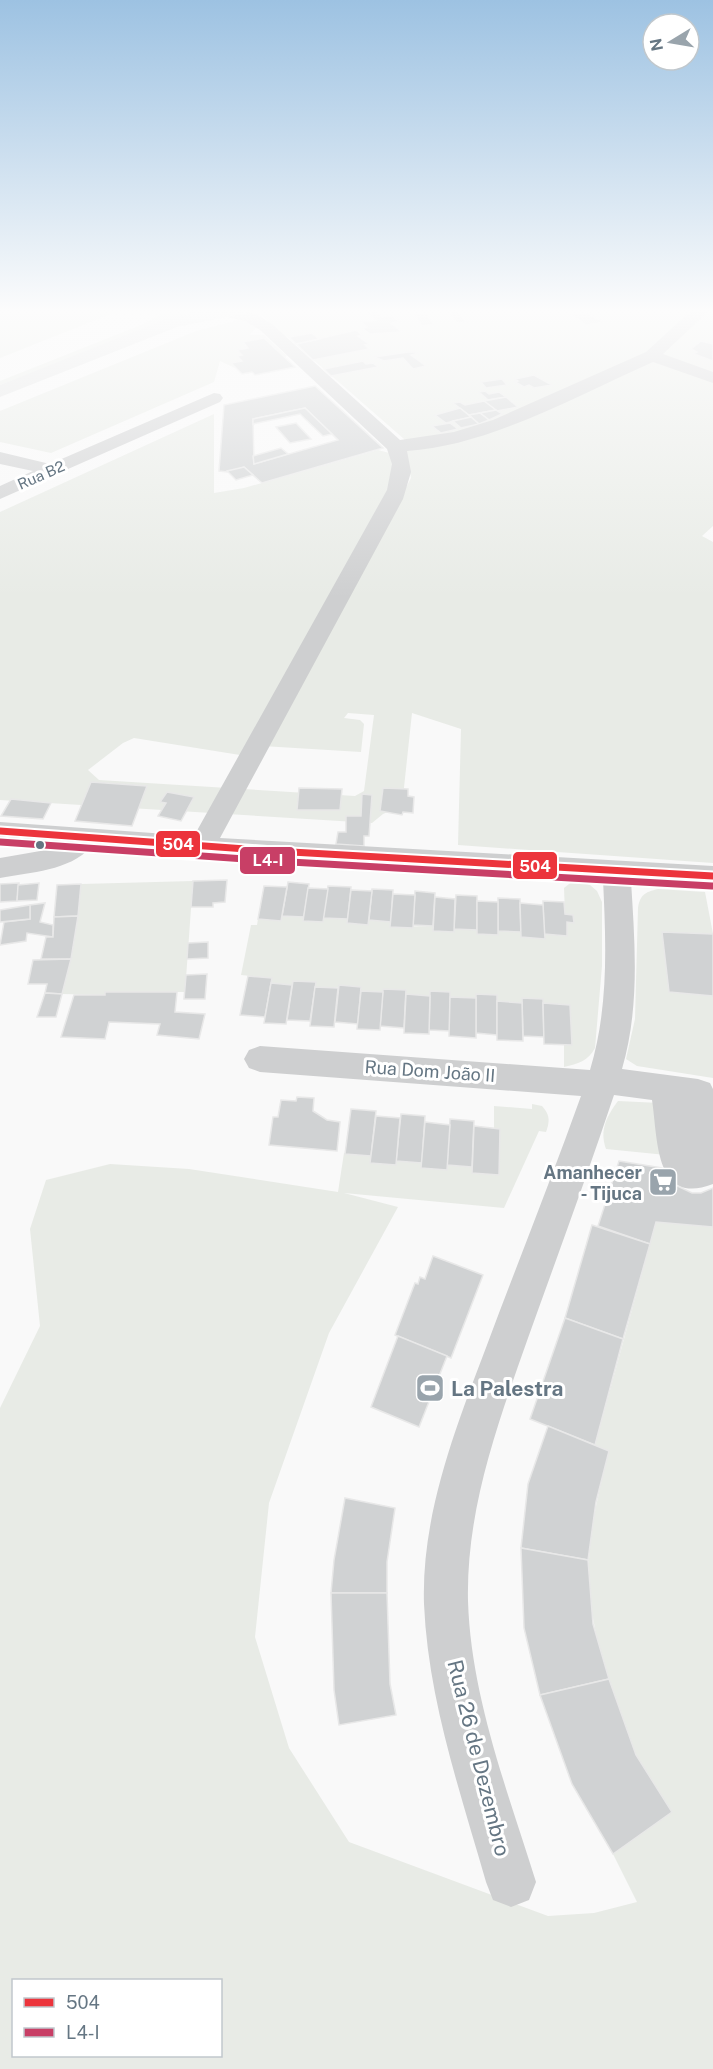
<svg xmlns="http://www.w3.org/2000/svg" width="713" height="2069" font-family="'Public Sans',sans-serif">
<style>
.green{fill:#e8ebe6;fill-rule:evenodd}
.building{fill:#d0d2d3;stroke:#e8e8e8;stroke-width:1.5;fill-rule:evenodd}
.lines{fill:none;stroke-linecap:round;stroke-linejoin:round}
.minor{fill:#cecfd0;fill-rule:evenodd}
.major{fill:#e1e2e2;fill-rule:evenodd}
.bus-1-casing{stroke:#fff;stroke-width:11}
.bus-2-casing{stroke:#fff;stroke-width:11}
.bus-1{stroke:#ec343c;stroke-width:7}
.bus-2{stroke:#c83f66;stroke-width:7}
.bus-dot{fill:#657683;stroke:#fff;stroke-width:2}
.labels{text-anchor:middle;dominant-baseline:central;stroke-width:6;stroke-linejoin:round;paint-order:stroke}
.far-street-label{font-size:15px;fill:#657683;stroke:#fff}
.street-label{font-size:18px;fill:#657683;stroke:#fff}
.poi-label{font-size:18px;font-weight:bold;fill:#657683;stroke:#fff;text-anchor:end}
.near-poi-label{font-size:21px;font-weight:bold;fill:#657683;stroke:#fff;text-anchor:start}
.near-street-label{font-size:21px;fill:#657683;stroke:#fff}
.line-badge{stroke:#fff;stroke-width:2}
.badge-label{font-size:16px;text-anchor:middle;font-weight:bold;fill:#fff}
</style>
<rect width="100%" height="100%" fill="#f9f9f9"/>
<g class="green">
<polygon points="0,308 126,308 0,358"/>
<polygon points="173,308 188,314 0,385 0,381 141,325"/>
<path d="M713,308V526L702,536L713,542V863L458,845L461,729L412,713L402,806L383,814L372,823L0,800V512L214,414V493L244,488L378,450L393,454L396,467L352,589L411,478L404,439L286,336L281,335L260,313L262,309ZM348,713L374,715L364,791L355,796L99,780L88,770L123,743L134,738L240,755L246,745L361,752L364,724L360,720L344,718Z"/>
<polygon points="246,318 257,327 249,335 264,335 287,356 248,374 220,361 214,382 51,453 0,442 0,411 196,331"/>
<path d="M574,880L590,885L597,891L602,902V966L595,1048C588,1061 578,1064 564,1067V1045H572L570,1005L543,1003V999L522,998V1003L450,997V992L430,996L406,994V990L383,989V992L361,991V987H315V982L293,981L292,985L271,983L272,978L241,975L251,925H257L258,919L281,921L282,916L303,917V921L322,922L323,918L348,919V923L368,925L369,920L391,922V927L433,926V931L454,932V929L477,930V934L497,935L498,931L521,932V937L544,939V934L567,935V922L574,923L573,915L565,914L564,888Z"/>
<polygon points="193,881 185,992 105,992 105,995 62,994 71,959 81,884"/>
<path d="M658,889L705,892L713,934L662,933L669,992L713,996V1078L637,1066L626,1059L635,1019L638,908C640,895 645,892 658,889Z"/>
<path d="M618,1101L660,1103L666,1155L606,1149C599,1130 607,1116 618,1101Z"/>
<path d="M532,1104L542,1106C550,1115 550,1121 546,1132L539,1131L504,1208L344,1193L398,1207L329,1333L269,1503L255,1637L289,1748L349,1842L548,1916L594,1913L637,1902L613,1854L671,1812C660,1793 644,1774 635,1753C612,1699 585,1618 589,1559C591,1522 600,1487 609,1451L595,1445L656,1222L713,1227V2069H0V1408L40,1326L30,1229L46,1180L110,1164L189,1169L338,1192L344,1153L371,1156V1163L395,1165L396,1161L422,1163L421,1168L447,1170V1165L472,1167V1173L498,1175L500,1129L494,1128V1106L532,1109ZM14,1980H220V2056H14Z"/>
</g>
<g class="building">
<polygon points="455,308 464,320 470,322 457,323 447,309"/>
<polygon points="375,311 382,317 392,316 400,322 391,323 402,332 370,334 362,328 367,327 361,322 376,320 367,313"/>
<polygon points="588,312 596,318 605,322 586,325 572,315"/>
<polygon points="426,313 432,322 434,324 422,326 414,314"/>
<polygon points="356,330 362,335 358,336 369,344 365,345 369,349 313,360 296,344"/>
<polygon points="312,333 319,339 296,344 289,337"/>
<polygon points="264,338 295,367 255,375 252,372 242,374 231,363 242,361 237,356 242,355 237,350 248,348 243,342"/>
<polygon points="701,341 713,344 713,361 694,354 697,352 691,349"/>
<polygon points="408,352 416,352 418,353 411,355 426,366 413,369 403,358 384,361 374,357"/>
<polygon points="363,361 366,364 373,363 378,367 331,376 324,369"/>
<polygon points="534,375 552,385 534,388 529,385 524,387 515,382 518,381 515,379"/>
<polygon points="502,379 507,385 486,388 481,382"/>
<path d="M315,386L383,448L262,483L244,467L228,472L219,471L224,405ZM305,408L338,440L254,464L253,419Z"/>
<polygon points="485,391 489,394 499,392 506,397 488,400 479,392"/>
<polygon points="506,397 518,407 497,411 484,401"/>
<polygon points="484,401 496,410 469,415 453,403 460,402 465,405"/>
<polygon points="305,408 332,434 323,436 300,414 253,424 253,419"/>
<polygon points="460,408 471,417 446,423 435,415"/>
<polygon points="496,410 502,414 489,420 480,413"/>
<polygon points="480,413 489,420 479,424 469,415"/>
<polygon points="471,417 479,424 461,428 453,421"/>
<polygon points="296,423 311,439 290,443 276,427"/>
<polygon points="450,423 458,429 441,433 432,426"/>
<polygon points="281,448 288,454 254,464 253,456"/>
<polygon points="244,467 253,475 236,480 227,471"/>
<polygon points="91,782 147,786 132,826 75,821"/>
<polygon points="299,788 342,789 340,810 297,810"/>
<polygon points="383,788 408,789 408,796 414,797 413,813 403,812 402,815 380,811"/>
<polygon points="167,792 194,797 181,821 158,816 166,803 160,802"/>
<polygon points="362,794 372,795 369,836 364,836 364,846 336,844 338,832 346,832 346,816 361,816"/>
<polygon points="11,799 51,803 43,819 1,816"/>
<polygon points="227,880 225,902 213,903 213,907 191,907 193,881"/>
<polygon points="288,882 309,884 304,917 282,916"/>
<polygon points="19,883 17,901 0,902 0,884"/>
<polygon points="39,883 37,900 17,901 18,885"/>
<polygon points="81,884 78,916 54,917 57,885"/>
<polygon points="264,886 287,887 281,921 258,919"/>
<polygon points="328,886 351,887 348,919 323,918"/>
<polygon points="308,888 328,889 323,922 303,921"/>
<polygon points="372,889 393,890 391,922 369,920"/>
<polygon points="351,890 372,891 368,925 347,923"/>
<polygon points="415,891 435,893 433,926 413,925"/>
<polygon points="393,894 415,895 413,928 390,927"/>
<polygon points="456,895 477,896 477,930 454,929"/>
<polygon points="435,897 455,899 454,932 433,931"/>
<polygon points="498,898 520,899 521,932 498,931"/>
<polygon points="477,901 498,902 498,935 477,934"/>
<polygon points="543,901 564,902 565,914 573,915 574,923 567,922 567,936 544,934"/>
<polygon points="45,903 40,922 53,925 53,937 27,933 26,941 0,945 4,922 30,919 30,905"/>
<polygon points="520,903 543,905 545,939 521,937"/>
<polygon points="30,905 30,919 0,922 0,910"/>
<polygon points="78,916 71,959 41,959 46,937 53,937 54,917"/>
<polygon points="662,932 713,934 713,996 669,992"/>
<polygon points="208,942 208,958 187,959 188,943"/>
<polygon points="71,959 62,994 45,993 47,984 28,984 33,960"/>
<polygon points="207,974 205,999 184,999 186,975"/>
<polygon points="248,976 272,978 265,1017 240,1015"/>
<polygon points="293,981 316,982 310,1021 287,1020"/>
<polygon points="271,983 292,985 286,1024 264,1023"/>
<polygon points="339,985 361,987 358,1024 335,1022"/>
<polygon points="315,987 338,988 334,1027 310,1026"/>
<polygon points="383,989 406,990 404,1028 380,1026"/>
<polygon points="361,991 383,992 380,1030 357,1029"/>
<polygon points="430,991 450,992 450,1031 429,1030"/>
<polygon points="105,992 177,992 175,1012 205,1014 199,1039 157,1035 160,1024 109,1022 105,1039 61,1037 74,995 105,995"/>
<polygon points="45,993 62,994 56,1017 37,1017"/>
<polygon points="406,994 430,996 429,1034 404,1033"/>
<polygon points="476,994 497,995 497,1035 476,1033"/>
<polygon points="450,997 476,998 476,1038 449,1036"/>
<polygon points="522,998 543,999 544,1037 523,1036"/>
<polygon points="497,1001 522,1003 523,1041 497,1040"/>
<polygon points="543,1003 570,1005 572,1045 544,1044"/>
<polygon points="297,1097 314,1098 313,1111 327,1120 340,1122 337,1151 269,1145 273,1117 278,1117 281,1100 296,1101"/>
<polygon points="351,1109 376,1111 371,1156 345,1154"/>
<polygon points="401,1114 425,1116 422,1163 396,1161"/>
<polygon points="376,1116 400,1118 396,1165 370,1163"/>
<polygon points="450,1119 474,1121 472,1167 447,1165"/>
<polygon points="425,1122 450,1125 447,1170 421,1168"/>
<polygon points="474,1126 500,1129 499,1175 472,1173"/>
<polygon points="619,1161 662,1168 673,1184 692,1193 701,1193 713,1188 713,1227 656,1222 650,1244 598,1226"/>
<polygon points="592,1225 650,1244 623,1339 565,1318"/>
<polygon points="433,1256 483,1275 451,1358 395,1335 415,1283 418,1284 420,1277 425,1279"/>
<polygon points="565,1318 623,1339 595,1445 530,1419"/>
<polygon points="398,1336 447,1356 419,1427 371,1407"/>
<polygon points="548,1426 609,1451 596,1502 588,1560 521,1548 528,1484"/>
<polygon points="345,1498 395,1508 387,1562 387,1593 331,1593 334,1560"/>
<polygon points="521,1548 588,1560 593,1624 609,1679 540,1695 524,1628"/>
<polygon points="331,1593 387,1593 390,1684 396,1715 339,1725 334,1690"/>
<polygon points="609,1679 636,1755 672,1812 613,1854 572,1784 540,1695"/>
</g>
<g class="lines">
<g class="minor">
<path d="M229,308L256,314L272,324L400,440L454,432L493,420L646,352L694,308H712L663,354L713,372V383L653,362C578,395 489,446 407,451L411,472L403,499L220,838L713,866V886L631,881C635,945 640,1007 622,1069L698,1079L710,1083L713,1089V1184C654,1207 658,1138 652,1100L614,1095C587,1176 557,1257 528,1338C498,1423 466,1509 468,1601C471,1697 508,1792 536,1882L529,1900L511,1907L493,1900L486,1882C460,1791 428,1699 424,1604C421,1512 458,1422 490,1337C520,1257 552,1177 581,1096L260,1072L249,1068L244,1059L249,1050L260,1046L590,1070C609,1007 606,944 603,879L274,860L91,847C69,871 31,872 0,878V858L46,850L61,845L0,840V822L194,836L387,490L392,464L387,449L260,330L245,321L217,315L215,312L217,309Z"/>
<polygon points="214,393 220,394 223,398 220,402 0,499 0,486 33,471 0,464 0,452 50,464"/>
</g>
<polygon class="major" points="188,308 254,308 246,313 177,327 0,397 0,385 166,319 191,314 187,310"/>
<g class="bus-1-casing">
<polyline id="bus-1" points="0,831 274,851 713,876"/>
</g>
<g class="bus-2-casing">
<polyline id="bus-2" points="0,842 273,861 712,886"/>
</g>
<use href="#bus-1" class="bus-1"/>
<use href="#bus-2" class="bus-2"/>
</g>
<linearGradient id="sky" x2="0" y2="1"><stop stop-color="#9dc2e2"/><stop offset="0.52" stop-color="#fcfcfc"/><stop offset="1" stop-color="#fcfcfc" stop-opacity="0"/></linearGradient>
<rect width="713" height="598" fill="url(#sky)"/>
<defs>
<g id="supermarket-square" transform="scale(1.5)"><rect x="-9" y="-9" width="18" height="18" rx="4" fill="#99a4ac" stroke="#fff"/><path d="M-6-5.5h2.5l.6 2H6L4.5 2H-2.5L-4.4-4H-6ZM-1.5 3.2a1.3 1.3 0 1 0 .1 0ZM3 3.2a1.3 1.3 0 1 0 .1 0Z" fill="#fff"/></g>
<g id="stadium-square" transform="scale(1.5)"><rect x="-9" y="-9" width="18" height="18" rx="4" fill="#99a4ac" stroke="#fff"/><path d="M0-5a6.5 5 0 1 0 0 10a6.5 5 0 1 0 0-10ZM-3.5-1.8h7v3.6h-7Z" fill="#fff"/></g>
</defs>
<g fill-rule="evenodd">
<use href="#supermarket-square" x="663" y="1182"/>
<use href="#stadium-square" x="430" y="1388"/>
</g>
<circle class="bus-dot" cx="40" cy="845" r="5"/>
<g class="labels">
<g class="far-street-label">
<text transform="translate(41 475) rotate(-24)">Rua B2</text>
</g>
<g class="street-label">
<text transform="translate(430 1071) rotate(4)">Rua Dom João II</text>
</g>
<g class="poi-label">
<text x="642" y="1172">Amanhecer<tspan x="642" dy="21">- Tijuca</tspan></text>
</g>
<g class="near-poi-label">
<text x="451" y="1388">La Palestra</text>
</g>
<g class="near-street-label">
<text transform="translate(479 1758) rotate(76)">Rua 26 de Dezembro</text>
</g>
</g>
<g class="line-badge">
<rect x="155" y="830" width="46" height="28" rx="6" fill="#ec343c"/>
<rect x="239" y="846" width="57" height="29" rx="6" fill="#c83f66"/>
<rect x="512" y="851" width="46" height="29" rx="6" fill="#ec343c"/>
</g>
<g class="badge-label">
<text x="178" y="850">504</text>
<text x="268" y="866">L4-I</text>
<text x="535" y="872">504</text>
</g>
<rect x="12" y="1979" width="210" height="78" fill="#ffffff" stroke="#c1c8cd" stroke-width="1.5"/>
<rect x="24" y="1998" width="30" height="9" fill="#ec343c" stroke="#c1c8cd" stroke-width="1.5"/>
<text x="66" y="2009" font-size="18" fill="#657683">504</text>
<rect x="24" y="2028" width="30" height="9" fill="#c83f66" stroke="#c1c8cd" stroke-width="1.5"/>
<text x="66" y="2039" font-size="18" fill="#657683">L4-I</text>
<g transform="translate(671 42) rotate(259)"><circle r="28" fill="#ffffff" stroke="#c1c8cd" stroke-width="1.5"/>
<path d="M0-4.5L10 22L0 15L-10 22Z" fill="#99a4ac"/>
<text y="-9" font-size="16" font-weight="bold" text-anchor="middle" fill="#657683">N</text>
</g>
</svg>
